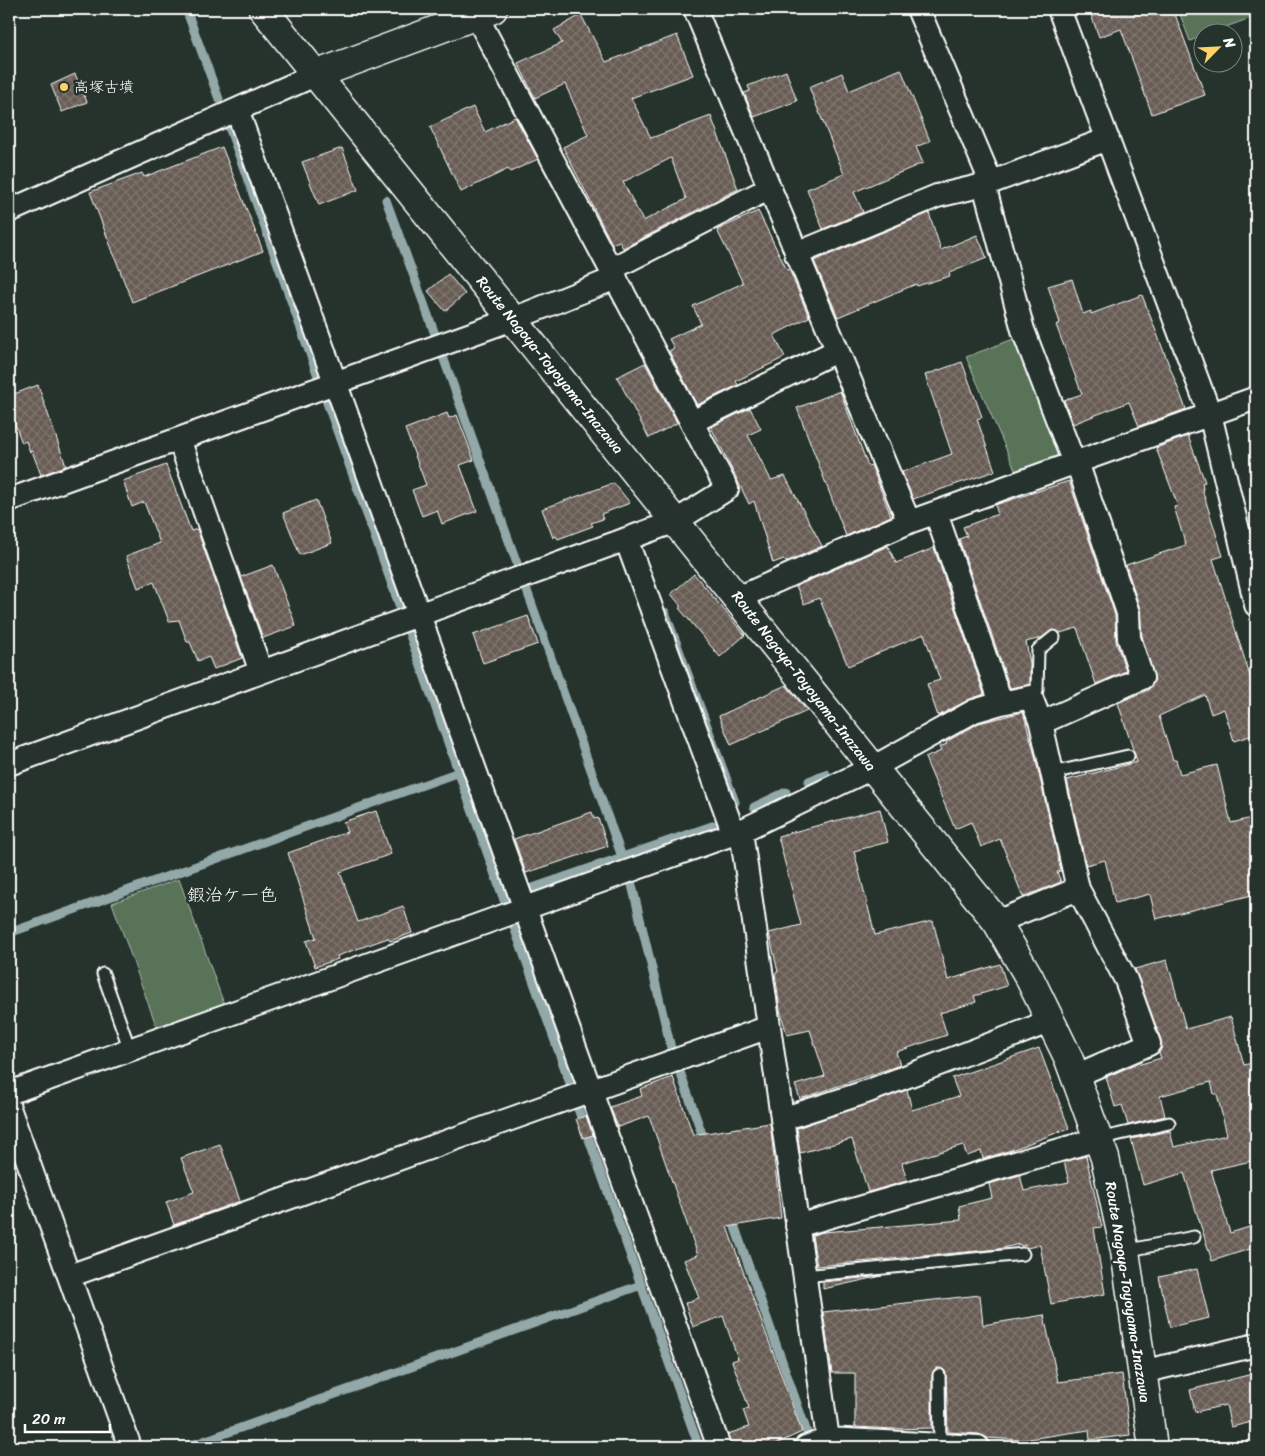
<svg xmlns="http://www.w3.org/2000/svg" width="1265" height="1456" viewBox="0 0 1265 1456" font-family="Sriracha,'Klee One',sans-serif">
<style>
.green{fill:#587359;stroke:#acb9ac}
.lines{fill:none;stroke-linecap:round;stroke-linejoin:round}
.stream{stroke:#92a8a9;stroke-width:9}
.building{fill:url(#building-cross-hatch);stroke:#fff;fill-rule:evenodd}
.lane-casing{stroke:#fff;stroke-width:15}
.street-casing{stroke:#fff;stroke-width:26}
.secondary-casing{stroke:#fff;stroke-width:31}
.lane{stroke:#26332d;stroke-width:11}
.street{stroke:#26332d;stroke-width:22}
.secondary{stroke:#26332d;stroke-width:28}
.poi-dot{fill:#ffd166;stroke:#26332d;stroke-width:2}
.labels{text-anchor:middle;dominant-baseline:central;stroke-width:5;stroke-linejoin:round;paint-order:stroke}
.poi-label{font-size:15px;fill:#fff;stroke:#26332d;text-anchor:start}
.street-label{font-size:15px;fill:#fff;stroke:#26332d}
.quarter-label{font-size:18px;fill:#fff;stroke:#26332d}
</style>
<defs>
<pattern id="building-cross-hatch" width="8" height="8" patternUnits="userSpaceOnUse" patternTransform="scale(1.25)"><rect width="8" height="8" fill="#685d54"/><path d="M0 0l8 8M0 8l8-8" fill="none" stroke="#7f756e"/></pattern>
</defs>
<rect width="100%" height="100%" fill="#26332d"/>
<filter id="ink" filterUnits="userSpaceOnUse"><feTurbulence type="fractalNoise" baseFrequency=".02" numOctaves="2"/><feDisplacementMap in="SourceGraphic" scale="10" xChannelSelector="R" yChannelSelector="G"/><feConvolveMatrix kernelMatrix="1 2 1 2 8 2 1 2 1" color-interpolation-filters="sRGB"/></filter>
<g filter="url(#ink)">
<!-- green -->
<path class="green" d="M 1178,9 L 1256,9 L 1256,16 L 1212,32 L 1202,32 L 1202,36 L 1190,41 Z
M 1016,338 L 1061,456 L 1016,472 L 966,357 Z
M 179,879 L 224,1004 L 157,1028 L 112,903 Z"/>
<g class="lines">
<!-- stream -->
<path class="stream" d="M 186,9 L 219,99
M 229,127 L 319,379
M 386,200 L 436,337
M 442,354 L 519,569
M 325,397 L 401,610
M 525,585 L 622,857
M 665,612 L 735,802
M 407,627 L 504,900
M 809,781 L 826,774
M 754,807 L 786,792
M 632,885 L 672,1052
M 527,890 L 715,825
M 514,927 L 571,1086
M 9,933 L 459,772
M 679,1069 L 706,1145
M 577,1106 L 699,1447
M 731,1216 L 808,1435
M 187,1447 L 641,1285"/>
</g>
<!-- building -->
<path class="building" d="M 1089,9 L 1173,9 L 1205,95 L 1152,114 L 1121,29 L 1099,37 Z
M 581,15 L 606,62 L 677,35 L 693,75 L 631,98 L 651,138 L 711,116 L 738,189 L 623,248 L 619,241 L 612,244 L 563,147 L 588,135 L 565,84 L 535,98 L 518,63 L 562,43 L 554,30 ZM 671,158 L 686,199 L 643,221 L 623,182 Z
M 901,69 L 930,141 L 916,147 L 923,163 L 854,192 L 863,212 L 823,229 L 807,189 L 844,174 L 809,87 L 842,73 L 849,91 Z
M 786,71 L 797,101 L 754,117 L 744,93 L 750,91 L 748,86 Z
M 75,74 L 87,102 L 62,112 L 51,85 Z
M 473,107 L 485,132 L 515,117 L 538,159 L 510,172 L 508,169 L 461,192 L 430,127 Z
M 222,147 L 263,251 L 132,302 L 90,192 L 142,173 L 144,177 Z
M 342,148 L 358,190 L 319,205 L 302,162 Z
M 758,211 L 787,270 L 789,269 L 809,317 L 774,335 L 785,357 L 736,381 L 738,385 L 697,405 L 669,351 L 674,348 L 669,339 L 701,324 L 693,306 L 743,283 L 717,230 Z
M 929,213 L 941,250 L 977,235 L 987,258 L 949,273 L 950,276 L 917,286 L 916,284 L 838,317 L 814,261 Z
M 448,274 L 465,294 L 445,311 L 428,291 Z
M 1072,279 L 1083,314 L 1091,311 L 1091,314 L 1142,295 L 1186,409 L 1139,426 L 1129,402 L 1073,424 L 1064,400 L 1082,394 L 1056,325 L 1060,323 L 1048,286 Z
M 962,362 L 982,417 L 977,419 L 995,471 L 913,499 L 902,472 L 952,454 L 925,375 Z
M 645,363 L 677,423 L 649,438 L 617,377 Z
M 38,385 L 66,466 L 41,475 L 32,451 L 30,452 L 26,441 L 22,443 L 9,408 L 9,396 Z
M 840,391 L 868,466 L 871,465 L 891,516 L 846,536 L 797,408 Z
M 750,408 L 761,429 L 748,435 L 771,480 L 785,476 L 822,546 L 786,562 L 784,559 L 773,563 L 754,501 L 749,504 L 711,427 Z
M 447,413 L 449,418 L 457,415 L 474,460 L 460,465 L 477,511 L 442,524 L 437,510 L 422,516 L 412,490 L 426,485 L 405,429 Z
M 1188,436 L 1205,482 L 1202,483 L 1203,489 L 1202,489 L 1223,556 L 1213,559 L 1256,695 L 1256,734 L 1234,741 L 1224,709 L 1211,714 L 1205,695 L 1159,716 L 1173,760 L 1176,760 L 1180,774 L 1217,765 L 1231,823 L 1256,817 L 1256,894 L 1156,919 L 1150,894 L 1115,903 L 1105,860 L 1086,865 L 1067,780 L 1137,762 L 1118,703 L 1148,690 L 1155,680 L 1142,636 L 1140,609 L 1126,565 L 1186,545 L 1174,507 L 1178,506 L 1156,448 Z
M 166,465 L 191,531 L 197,529 L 242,658 L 214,669 L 209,657 L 198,661 L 190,642 L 187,642 L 179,620 L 169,621 L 154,582 L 138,588 L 126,556 L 160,543 L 144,502 L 132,507 L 123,481 Z
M 1069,481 L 1115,615 L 1116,642 L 1126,671 L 1096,684 L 1077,628 L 1060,633 L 1053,630 L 1041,638 L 1026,642 L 1030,663 L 1030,684 L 1010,688 L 959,539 L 967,536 L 963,527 L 998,514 L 995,505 Z
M 614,483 L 630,503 L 601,514 L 603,519 L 591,523 L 593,526 L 558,539 L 556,536 L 553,538 L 542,509 Z
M 316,500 L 332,543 L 300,555 L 283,513 Z
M 888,546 L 896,563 L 934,548 L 984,694 L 968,700 L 938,716 L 927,684 L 940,680 L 924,634 L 848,666 L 819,598 L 804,604 L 796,586 Z
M 273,565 L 296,626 L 263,638 L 241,577 Z
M 694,574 L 745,635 L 720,657 L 679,608 L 681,606 L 671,594 Z
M 528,616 L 538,644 L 483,663 L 473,635 Z
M 786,685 L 807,711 L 731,745 L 719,716 Z
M 1023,712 L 1034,752 L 1061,871 L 1057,872 L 1061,882 L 1023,897 L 1000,839 L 981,847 L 971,822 L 955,829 L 925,758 L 941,751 L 939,747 L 947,744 L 946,742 L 979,723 Z
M 880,809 L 888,842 L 854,851 L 875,935 L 933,921 L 948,980 L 1000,964 L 1007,986 L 974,996 L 976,1002 L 940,1013 L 947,1035 L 896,1052 L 900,1065 L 800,1099 L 795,1085 L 825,1076 L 810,1030 L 787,1035 L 780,1010 L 775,973 L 778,972 L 769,933 L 801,925 L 778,836 Z
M 376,811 L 391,854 L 340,872 L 358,922 L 403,906 L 412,933 L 390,941 L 388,938 L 337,956 L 338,959 L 315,967 L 306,941 L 316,938 L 288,853 L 347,832 L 343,822 Z
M 592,812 L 594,819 L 598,818 L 608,846 L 526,873 L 514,839 Z
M 1167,960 L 1186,1029 L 1231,1017 L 1244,1065 L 1256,1062 L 1256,1160 L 1211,1170 L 1230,1233 L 1256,1225 L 1256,1247 L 1212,1261 L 1184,1173 L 1143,1185 L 1131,1139 L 1170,1131 L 1174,1147 L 1227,1135 L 1217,1094 L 1214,1094 L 1211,1082 L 1160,1096 L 1165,1116 L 1128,1125 L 1122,1105 L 1115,1107 L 1106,1077 L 1127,1068 L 1161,1058 L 1159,1053 L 1162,1047 L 1161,1040 L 1135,969 Z
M 1039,1048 L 1069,1128 L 1014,1149 L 983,1159 L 981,1151 L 967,1156 L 963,1145 L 902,1163 L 907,1181 L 868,1192 L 852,1139 L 800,1153 L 797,1128 L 907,1090 L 912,1110 L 959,1096 L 952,1078 Z
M 673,1077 L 693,1135 L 770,1123 L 781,1218 L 727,1227 L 802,1432 L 769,1447 L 732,1447 L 728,1434 L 749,1427 L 743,1410 L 749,1408 L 732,1361 L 738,1359 L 723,1316 L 693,1327 L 685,1303 L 699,1298 L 684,1260 L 698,1255 L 649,1116 L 618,1127 L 610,1107 L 642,1096 L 640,1089 Z
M 586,1116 L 593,1135 L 583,1138 L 576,1119 Z
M 220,1144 L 240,1201 L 174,1225 L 166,1202 L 194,1192 L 181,1158 Z
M 1086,1156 L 1102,1227 L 1094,1228 L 1105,1294 L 1051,1304 L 1040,1245 L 1027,1248 L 1025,1245 L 1021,1246 L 1020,1244 L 998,1249 L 817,1266 L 812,1235 L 824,1232 L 961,1220 L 959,1206 L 992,1198 L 989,1184 L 1020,1175 L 1024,1191 L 1069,1182 L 1064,1162 Z
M 1197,1269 L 1209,1318 L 1170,1327 L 1159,1277 Z
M 882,1276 L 823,1289 L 823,1282 Z
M 980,1295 L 983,1325 L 1044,1315 L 1058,1382 L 1122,1374 L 1130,1435 L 1090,1440 L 1089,1430 L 1022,1440 L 987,1438 L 979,1434 L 948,1432 L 946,1375 L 945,1371 L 939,1368 L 935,1369 L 932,1375 L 932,1428 L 894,1429 L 855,1427 L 855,1373 L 832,1373 L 823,1312 Z
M 1256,1373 L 1256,1421 L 1231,1427 L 1226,1405 L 1195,1412 L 1190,1390 Z"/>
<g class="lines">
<!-- lane casing -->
<g class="lane-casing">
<path id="lane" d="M 1031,697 L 1037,690 L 1038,650 L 1054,637
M 1052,773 L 1128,756
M 103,974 L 130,1050
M 1098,1139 L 1169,1123
M 1125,1251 L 1194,1237
M 804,1276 L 1023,1254
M 939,1375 L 940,1445"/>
</g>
<!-- street casing -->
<g class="street-casing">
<path id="street" d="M 695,9 L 909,522
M 918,9 L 991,182
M 1059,9 L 1210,414 L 1256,605
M 237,110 L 719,1447
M 984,185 L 1023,330 L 1074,463
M 9,211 L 315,75
M 796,254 L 937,196 L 984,185 L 1108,139
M 611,269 L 768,189
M 692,422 L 836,351
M 179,439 L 261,672
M 9,500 L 513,319 L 616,278
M 936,513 L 1001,703
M 626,539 L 734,834
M 738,598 L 909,522 L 1256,398
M 1041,723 L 1142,678 L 1129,638 L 1128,613 L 1077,462
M 9,764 L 676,521 L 727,489 L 476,15
M 741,831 L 828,1439
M 1075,1076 L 1149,1044 L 1126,980 L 1078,889
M 9,1093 L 741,831 L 872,768 L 974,711 L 1001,703 L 1031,697 L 1041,723 L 1078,889 L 997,922
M 9,1108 L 130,1447
M 782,1119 L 866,1092 L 1051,1021
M 797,1226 L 1098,1139
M 69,1276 L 769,1027
M 1142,1372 L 1256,1345
M 806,1447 L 828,1439 L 978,1447"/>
</g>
<!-- secondary casing -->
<g class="secondary-casing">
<path id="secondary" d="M 263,9 L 997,922 L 1029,977 L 1068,1057 L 1105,1158 L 1125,1251 L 1153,1447
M 315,75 L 493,9"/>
</g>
<!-- lane -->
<use href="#lane" class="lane"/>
<!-- street -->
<use href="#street" class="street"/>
<!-- secondary -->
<use href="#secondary" class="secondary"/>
</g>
</g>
<!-- markers -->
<circle class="poi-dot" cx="64" cy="87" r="5"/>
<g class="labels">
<!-- poi labels -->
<g class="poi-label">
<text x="74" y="87">高塚古墳</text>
</g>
<!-- street labels -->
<g class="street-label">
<text transform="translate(550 365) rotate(51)">Route Nagoya-Toyoyama-Inazawa</text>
<text transform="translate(804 681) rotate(52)">Route Nagoya-Toyoyama-Inazawa</text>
<text transform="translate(1128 1292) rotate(81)">Route Nagoya-Toyoyama-Inazawa</text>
</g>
<!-- quarter labels -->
<g class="quarter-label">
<text x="232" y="895">鍜治ケ一色</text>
</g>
</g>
<!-- margin -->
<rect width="1265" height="1456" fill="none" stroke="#26332d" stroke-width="30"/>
<rect x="15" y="15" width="1235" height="1426" fill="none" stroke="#fff" stroke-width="2" filter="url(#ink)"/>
<!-- north arrow -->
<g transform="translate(1218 48) rotate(66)"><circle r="24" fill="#26332d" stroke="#7d8581"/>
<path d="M0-4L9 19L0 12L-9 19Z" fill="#ffd166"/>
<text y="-8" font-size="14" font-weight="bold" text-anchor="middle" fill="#ffffff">N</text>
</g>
<!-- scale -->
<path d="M25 1424v8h85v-8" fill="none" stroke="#ffffff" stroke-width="2.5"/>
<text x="32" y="1424" font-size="15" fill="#ffffff" stroke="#26332d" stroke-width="4" paint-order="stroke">20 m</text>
</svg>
